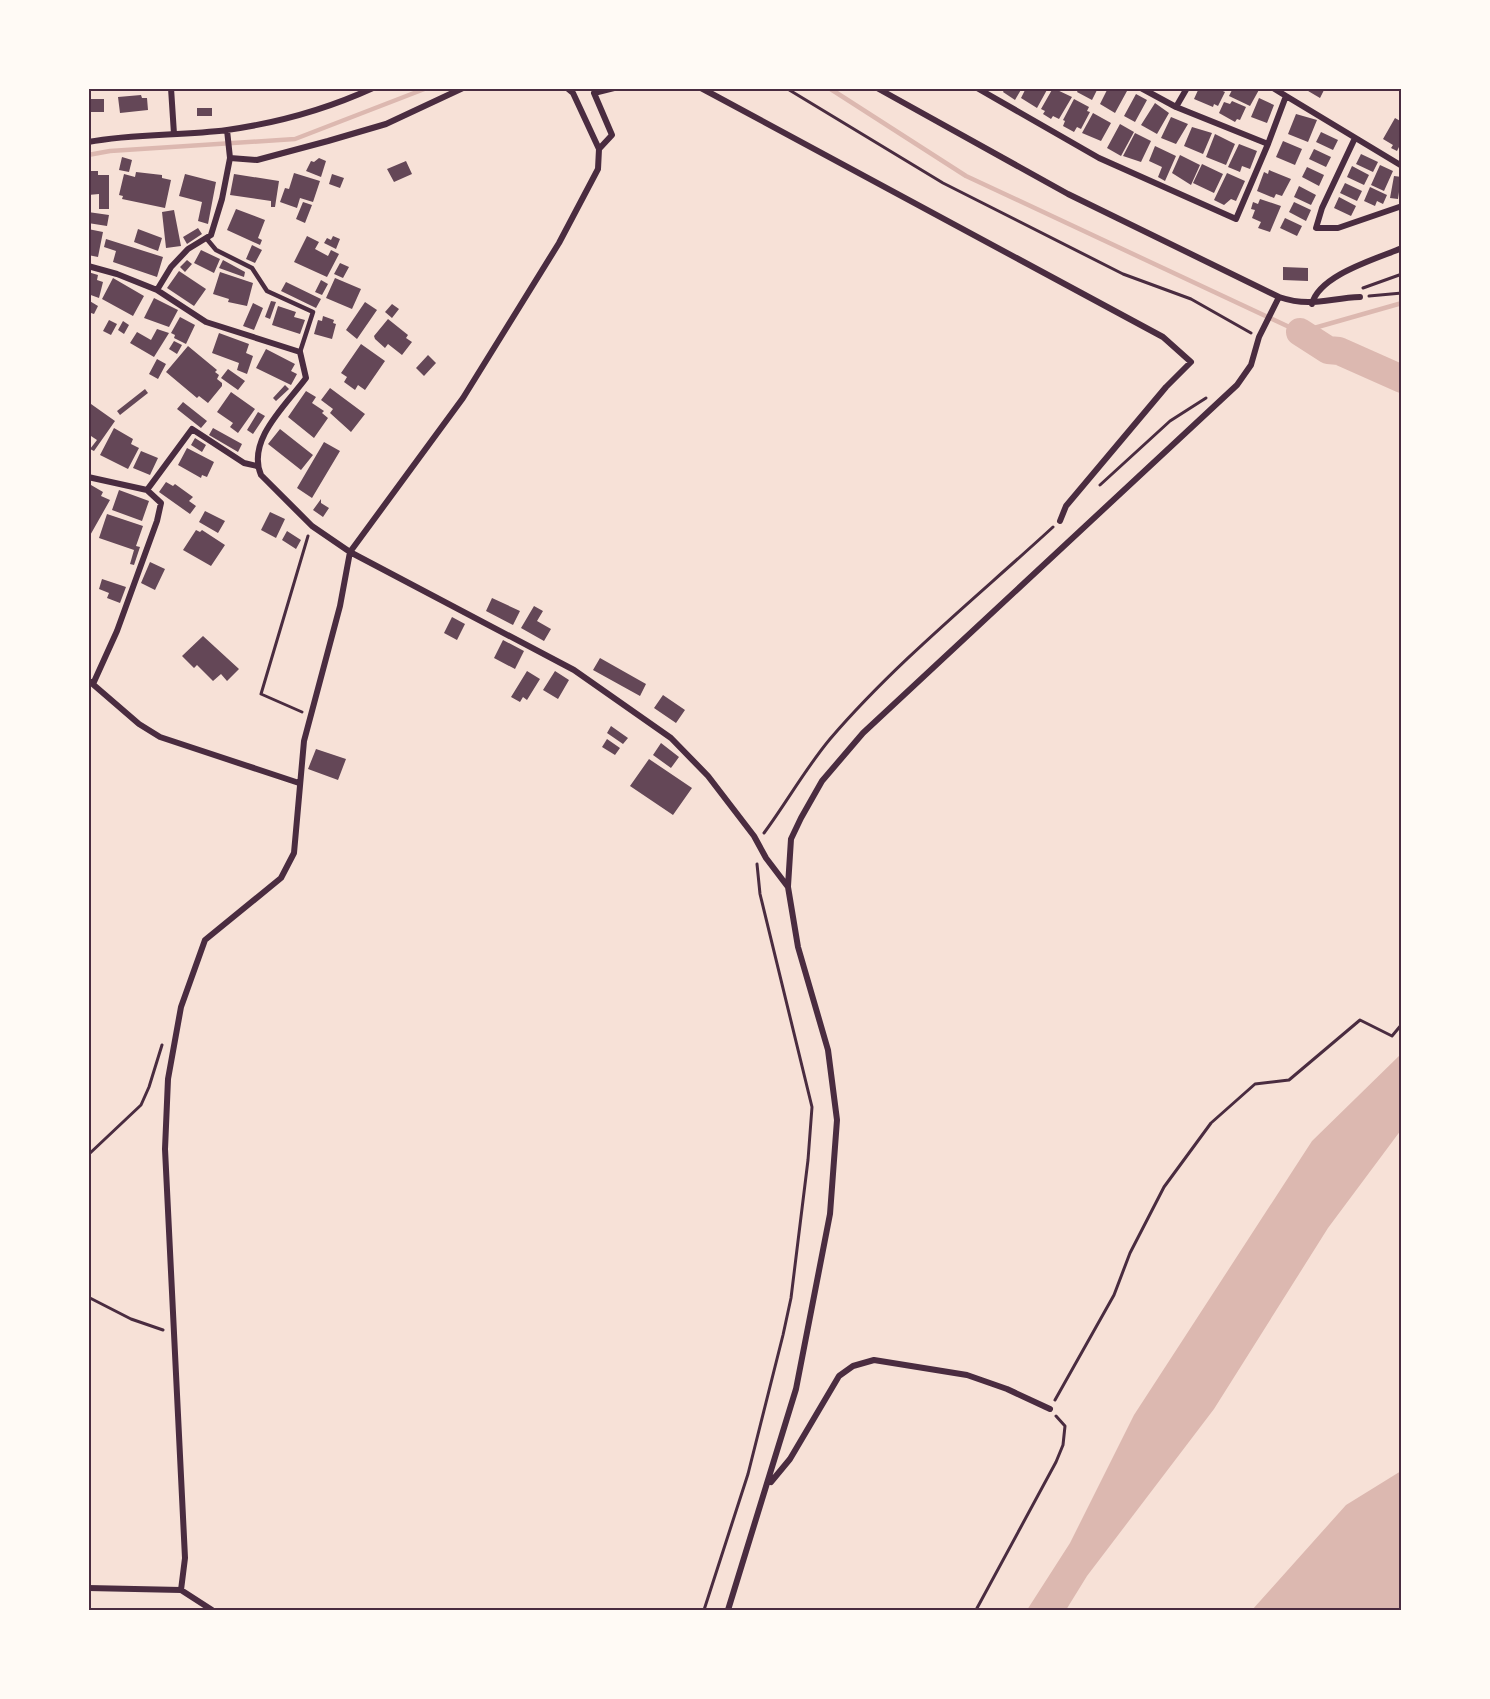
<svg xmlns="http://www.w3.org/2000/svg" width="1490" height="1699" viewBox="0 0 1490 1699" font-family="Inter,sans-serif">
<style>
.water{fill:#dcb8b0}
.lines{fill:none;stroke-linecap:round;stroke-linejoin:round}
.stream{stroke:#dcb8b0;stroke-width:4.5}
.river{stroke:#dcb8b0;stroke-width:28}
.building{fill:#644757}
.path{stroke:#4a2c40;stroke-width:3}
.service{stroke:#4a2c40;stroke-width:4.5}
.minor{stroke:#4a2c40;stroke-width:6}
.neatline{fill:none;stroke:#4a2c40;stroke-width:2}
</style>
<rect width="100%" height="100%" fill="#f7e1d7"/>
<!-- water -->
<path class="water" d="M 1401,1054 L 1401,1130 L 1328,1228 L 1214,1409 L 1087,1576 L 1066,1610 L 1027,1610 L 1070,1543 L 1134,1415 L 1312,1141 Z
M 1401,1471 L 1401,1610 L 1252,1610 L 1346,1505 Z"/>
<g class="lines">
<!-- stream -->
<path class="stream" d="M 829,88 L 966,176 L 1300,332 L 1402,303
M 88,155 L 110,151 L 295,139 L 427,88"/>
<!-- river -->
<path class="river" d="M 1300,332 L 1328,350 L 1339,351 L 1402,379"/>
</g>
<!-- building -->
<path class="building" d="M 1005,88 L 1022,88 L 1015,100 L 1003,92 Z
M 1026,88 L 1048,88 L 1037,108 L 1021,98 Z
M 1053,88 L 1072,97 L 1059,119 L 1053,116 L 1051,119 L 1043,114 L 1045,111 L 1041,109 Z
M 1079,88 L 1098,88 L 1092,100 L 1077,92 Z
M 1108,88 L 1127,91 L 1115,113 L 1100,104 Z
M 1199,88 L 1216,88 L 1225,92 L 1218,106 L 1214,104 L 1213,107 L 1194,99 Z
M 1233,88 L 1260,88 L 1250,106 L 1229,96 Z
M 1303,88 L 1325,88 L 1320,98 Z
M 1136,94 L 1147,100 L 1135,122 L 1124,116 Z
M 141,95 L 142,98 L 147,98 L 148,110 L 120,113 L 118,97 Z
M 1259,98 L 1274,105 L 1267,123 L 1251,117 Z
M 88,99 L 104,99 L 104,112 L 88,112 Z
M 1074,99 L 1089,107 L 1087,111 L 1090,112 L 1081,129 L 1077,127 L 1074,132 L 1063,126 L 1065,121 L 1063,120 Z
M 1232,101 L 1246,107 L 1240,120 L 1237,119 L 1235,122 L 1219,113 L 1224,102 L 1230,104 Z
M 1155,103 L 1169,113 L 1157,134 L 1141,125 Z
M 197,108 L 212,108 L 212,116 L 197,116 Z
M 1093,113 L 1111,123 L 1101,141 L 1082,133 Z
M 1296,114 L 1317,120 L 1308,142 L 1288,134 Z
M 1171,117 L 1188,124 L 1176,144 L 1161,138 Z
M 1395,118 L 1402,122 L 1402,149 L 1399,147 L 1397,151 L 1391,148 L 1393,145 L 1383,139 Z
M 1120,124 L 1134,132 L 1121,156 L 1107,148 Z
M 1192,127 L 1212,133 L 1203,154 L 1184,146 Z
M 1321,132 L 1338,140 L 1333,150 L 1316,142 Z
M 1135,133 L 1151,141 L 1141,162 L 1123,156 Z
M 1215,134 L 1235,144 L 1226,165 L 1206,157 Z
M 1283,141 L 1302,149 L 1295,165 L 1276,157 Z
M 1239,144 L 1257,151 L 1250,169 L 1242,166 L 1240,172 L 1228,167 Z
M 1155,146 L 1176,156 L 1165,181 L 1158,177 L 1162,167 L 1149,161 Z
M 1314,149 L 1331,157 L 1326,167 L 1309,159 Z
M 1361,154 L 1378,162 L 1373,172 L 1356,164 Z
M 1180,155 L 1200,165 L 1191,185 L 1172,173 Z
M 122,157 L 132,160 L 129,172 L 119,170 Z
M 319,158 L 326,161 L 321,177 L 306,171 L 311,161 L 314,162 Z
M 406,161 L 412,174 L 394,182 L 387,169 Z
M 1202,164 L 1223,174 L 1214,193 L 1193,183 Z
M 1380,165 L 1393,171 L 1384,191 L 1371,185 Z
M 1352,166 L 1369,175 L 1364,185 L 1347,177 Z
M 1307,167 L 1324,175 L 1319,186 L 1302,177 Z
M 1269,170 L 1291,179 L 1282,196 L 1276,194 L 1274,198 L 1257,191 L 1264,172 L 1268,174 Z
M 88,171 L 98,171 L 98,175 L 109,175 L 109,209 L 99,209 L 99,194 L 88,195 Z
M 136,172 L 162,175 L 162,178 L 171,180 L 165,208 L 122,199 L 123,196 L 119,195 L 124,174 L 135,177 Z
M 294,173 L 320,181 L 313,202 L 300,198 L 297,208 L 280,202 L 285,188 L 289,189 Z
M 1227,173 L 1245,181 L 1236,201 L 1231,199 L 1224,205 L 1214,200 Z
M 185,174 L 216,182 L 208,224 L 198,221 L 202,202 L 179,196 Z
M 234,174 L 279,181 L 275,207 L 271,207 L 271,201 L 230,195 Z
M 332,174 L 344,178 L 340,188 L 329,184 Z
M 1394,176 L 1402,177 L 1402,192 L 1399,192 L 1398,199 L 1390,198 Z
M 1345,183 L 1362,191 L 1357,201 L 1340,193 Z
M 1299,186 L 1316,195 L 1311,205 L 1294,197 Z
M 1370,187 L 1387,195 L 1383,204 L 1377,201 L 1375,206 L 1364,201 Z
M 1339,197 L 1356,206 L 1351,216 L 1334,208 Z
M 1260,199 L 1281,206 L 1270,232 L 1258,228 L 1261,222 L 1252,218 L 1255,210 L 1251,209 L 1253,202 L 1258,204 Z
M 303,202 L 312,205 L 305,223 L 296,219 Z
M 1294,202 L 1311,210 L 1306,221 L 1289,212 Z
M 236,209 L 265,220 L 258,238 L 262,240 L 260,245 L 227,230 Z
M 174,210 L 181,246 L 166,248 L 162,212 Z
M 88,212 L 109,215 L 107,226 L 88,223 Z
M 1285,218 L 1302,226 L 1297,236 L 1280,228 Z
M 198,228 L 202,234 L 187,244 L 183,237 Z
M 88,229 L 103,232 L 98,257 L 88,255 Z
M 138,229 L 162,238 L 158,251 L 134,242 Z
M 307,236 L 319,242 L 315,249 L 328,256 L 331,250 L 339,254 L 327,277 L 294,262 Z
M 333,236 L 340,239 L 336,249 L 324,243 L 327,238 L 331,240 Z
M 106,239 L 163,257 L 157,277 L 113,262 L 116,251 L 104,247 Z
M 252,245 L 262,250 L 255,263 L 246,259 Z
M 201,250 L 220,259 L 214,273 L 194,263 Z
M 187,260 L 192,264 L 185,272 L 180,267 Z
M 223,260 L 245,272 L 244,277 L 219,268 Z
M 340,263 L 349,267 L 343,278 L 334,274 Z
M 1283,267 L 1308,268 L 1308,281 L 1283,280 Z
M 179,271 L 206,289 L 194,306 L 167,288 Z
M 88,272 L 98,275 L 97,280 L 103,282 L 99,298 L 88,294 Z
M 220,272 L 253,283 L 247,306 L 228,302 L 229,299 L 213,294 Z
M 113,278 L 144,296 L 133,316 L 102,299 Z
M 335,278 L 361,289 L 352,309 L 326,298 Z
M 321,280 L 328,284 L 322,295 L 315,292 Z
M 286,282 L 321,299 L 316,308 L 281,291 Z
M 154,298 L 178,310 L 169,327 L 144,318 Z
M 88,300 L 98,306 L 94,314 L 88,312 Z
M 271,301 L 276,302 L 270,319 L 265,317 Z
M 365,302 L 377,310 L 357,339 L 346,330 Z
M 253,303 L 263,308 L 254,330 L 243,326 Z
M 392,304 L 399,309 L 392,318 L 385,312 Z
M 278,306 L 296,312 L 294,317 L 305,320 L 300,334 L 272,325 Z
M 323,316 L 334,320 L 333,323 L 336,324 L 332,339 L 314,334 L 318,320 L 322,321 Z
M 180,317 L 195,325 L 186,344 L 174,338 L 175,335 L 171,333 Z
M 388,319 L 408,335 L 406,338 L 412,342 L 402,355 L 388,344 L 385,348 L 375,339 L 374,336 Z
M 109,320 L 117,324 L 111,335 L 103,331 Z
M 123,321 L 129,325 L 124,334 L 118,330 Z
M 157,329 L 169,333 L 154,357 L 130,343 L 137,332 L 151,340 Z
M 219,333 L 249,344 L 246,353 L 253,356 L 247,374 L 237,370 L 239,363 L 212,353 Z
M 174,341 L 182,345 L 177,354 L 169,349 Z
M 361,344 L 385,361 L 365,390 L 358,385 L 355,390 L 344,382 L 347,377 L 341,373 Z
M 188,346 L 217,370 L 215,372 L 219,375 L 217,379 L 222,383 L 222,386 L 208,403 L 199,396 L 197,398 L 166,372 Z
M 266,349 L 295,364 L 291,371 L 297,374 L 291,385 L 256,368 Z
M 428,355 L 436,363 L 424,376 L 416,368 Z
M 157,359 L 166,364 L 158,379 L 149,374 Z
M 228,369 L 245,381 L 238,390 L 221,378 Z
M 285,385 L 289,389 L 276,401 L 273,398 Z
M 330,388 L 365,414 L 351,432 L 330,413 L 333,409 L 321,400 Z
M 145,389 L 148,393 L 120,415 L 117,411 Z
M 306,391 L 316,397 L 312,403 L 324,411 L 322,413 L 328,418 L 314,438 L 288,417 Z
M 231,392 L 255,409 L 238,433 L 230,427 L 233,423 L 217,412 Z
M 183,402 L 207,421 L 201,428 L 177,409 Z
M 91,404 L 115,421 L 94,451 L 90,449 L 97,440 L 88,434 L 88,408 Z
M 258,412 L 265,416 L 253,434 L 247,430 Z
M 114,428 L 133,439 L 131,444 L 139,448 L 128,469 L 100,455 Z
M 213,428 L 242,444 L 238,452 L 209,435 Z
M 280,429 L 313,455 L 301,470 L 268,444 Z
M 195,438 L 206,445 L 202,452 L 191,445 Z
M 324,442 L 340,451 L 312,498 L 297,488 Z
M 187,448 L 214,462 L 207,477 L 202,475 L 201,478 L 178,465 Z
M 141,451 L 158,458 L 150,475 L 133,468 Z
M 166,482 L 173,486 L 175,484 L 193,497 L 189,501 L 196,506 L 190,514 L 159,492 Z
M 91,485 L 103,492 L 101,496 L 110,500 L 88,539 L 88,490 Z
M 119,490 L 149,501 L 142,521 L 112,510 Z
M 321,499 L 321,503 L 329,508 L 323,517 L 313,510 Z
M 205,511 L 225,521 L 218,533 L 199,522 Z
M 270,512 L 285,519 L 276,538 L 261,530 Z
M 107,514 L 143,526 L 136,546 L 140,547 L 134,565 L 130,564 L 134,550 L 99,538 Z
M 196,530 L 200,532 L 202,530 L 225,545 L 211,566 L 183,550 Z
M 287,531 L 301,540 L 296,549 L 282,540 Z
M 150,562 L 165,569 L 155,590 L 141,583 Z
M 102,579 L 126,587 L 120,603 L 107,598 L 109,593 L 99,589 Z
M 492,598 L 520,611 L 513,625 L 486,611 Z
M 534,606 L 543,611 L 537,621 L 551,629 L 544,641 L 521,628 Z
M 452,617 L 465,624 L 457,640 L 444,633 Z
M 203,636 L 239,669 L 227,681 L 221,674 L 213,681 L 197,665 L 194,668 L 182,656 Z
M 503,640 L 524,651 L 515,669 L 494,658 Z
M 600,658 L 646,684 L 640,696 L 593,670 Z
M 527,671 L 540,679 L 527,700 L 523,697 L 520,702 L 511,697 Z
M 555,671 L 569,680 L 558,699 L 543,690 Z
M 663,695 L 685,710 L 676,723 L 654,708 Z
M 611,726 L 628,738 L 623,744 L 607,733 Z
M 607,739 L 620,748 L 615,755 L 602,747 Z
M 661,743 L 679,757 L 671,768 L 653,755 Z
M 316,749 L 346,759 L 338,780 L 308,769 Z
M 649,759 L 692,788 L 673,815 L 630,786 Z"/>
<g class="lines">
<!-- path -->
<path class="path" d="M 786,88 L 943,183 L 1123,274 L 1191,299 L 1251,333
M 1363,288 L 1402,274
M 1369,296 L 1402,293
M 1100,485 L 1170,421 L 1206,398
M 302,712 L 261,694 L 308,536
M 764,833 C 787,802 805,769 830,739 C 896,662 978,596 1053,527
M 88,1155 L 141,1105 L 149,1087 L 162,1045
M 88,1297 L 131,1319 L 163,1330
M 1055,1400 L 1114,1295 L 1130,1253 L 1164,1187 L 1211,1123 L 1255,1084 L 1289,1080 L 1360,1020 L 1392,1036 L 1402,1024
M 704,1610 L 748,1474 L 783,1335 L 791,1298 L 808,1160 L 812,1107 L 760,894 L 757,864
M 976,1610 L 1056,1462 L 1063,1445 L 1065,1426 L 1056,1416"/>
<!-- service -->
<path class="service" d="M 206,238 L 216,250 L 252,268 L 267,291 L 313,312 L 300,352"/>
<!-- minor -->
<path class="minor" d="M 171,88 L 174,134
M 701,88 L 1163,337 L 1191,362 L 1166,387 L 1066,506 L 1060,521
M 877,88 L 1068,194 L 1279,297 C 1312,308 1329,298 1360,297
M 977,88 L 1099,158 L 1236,219 L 1268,144 L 1176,107
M 1141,88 L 1176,107 L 1187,88
M 1273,88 L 1286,96
M 1355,138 L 1322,208 L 1316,228 L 1338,228 L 1402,206
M 88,142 C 134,133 181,136 227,130 C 277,123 327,109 373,88
M 1268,144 L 1286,96 L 1402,166
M 599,149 L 612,135 L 594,93 L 614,88
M 230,158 L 257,160 L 328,141 L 386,124 L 463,88
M 88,266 L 117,274 L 157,290 L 206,322 L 300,352 L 306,378 C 287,404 246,440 261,475 L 312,526 L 350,552 L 574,670 L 671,738 L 708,776 L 754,836 L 766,858 L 788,887 L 798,947 L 828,1050 L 837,1120 L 830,1214 L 796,1389 L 728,1610
M 157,290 L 171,267 L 188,249 L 211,235 L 222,199 L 230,158 L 227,130
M 1312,304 C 1319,275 1376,259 1402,248
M 88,477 L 147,490 L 192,429 L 244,463 L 257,466
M 88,680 L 139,724 L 160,737 L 299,783
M 93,684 L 117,631 L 157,521 L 161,503 L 147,490
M 788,886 L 791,839 L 801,818 L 822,781 L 863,733 L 1237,385 L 1251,365 L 1259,337 L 1279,297
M 771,1482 L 790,1459 L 839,1376 L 853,1366 L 874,1360 L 967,1375 L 1007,1389 L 1050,1409
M 88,1588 L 181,1590 L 212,1610
M 181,1590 L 185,1558 L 165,1149 L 168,1079 L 181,1007 L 205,940 L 281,878 L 294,853 L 304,741 L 340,606 L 350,552 L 463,398 L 559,243 L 598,169 L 599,149 L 573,93 L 567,88"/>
</g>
<!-- border -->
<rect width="1490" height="1699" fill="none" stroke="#fffaf5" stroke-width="180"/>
<rect x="90" y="90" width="1310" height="1519" class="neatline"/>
</svg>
